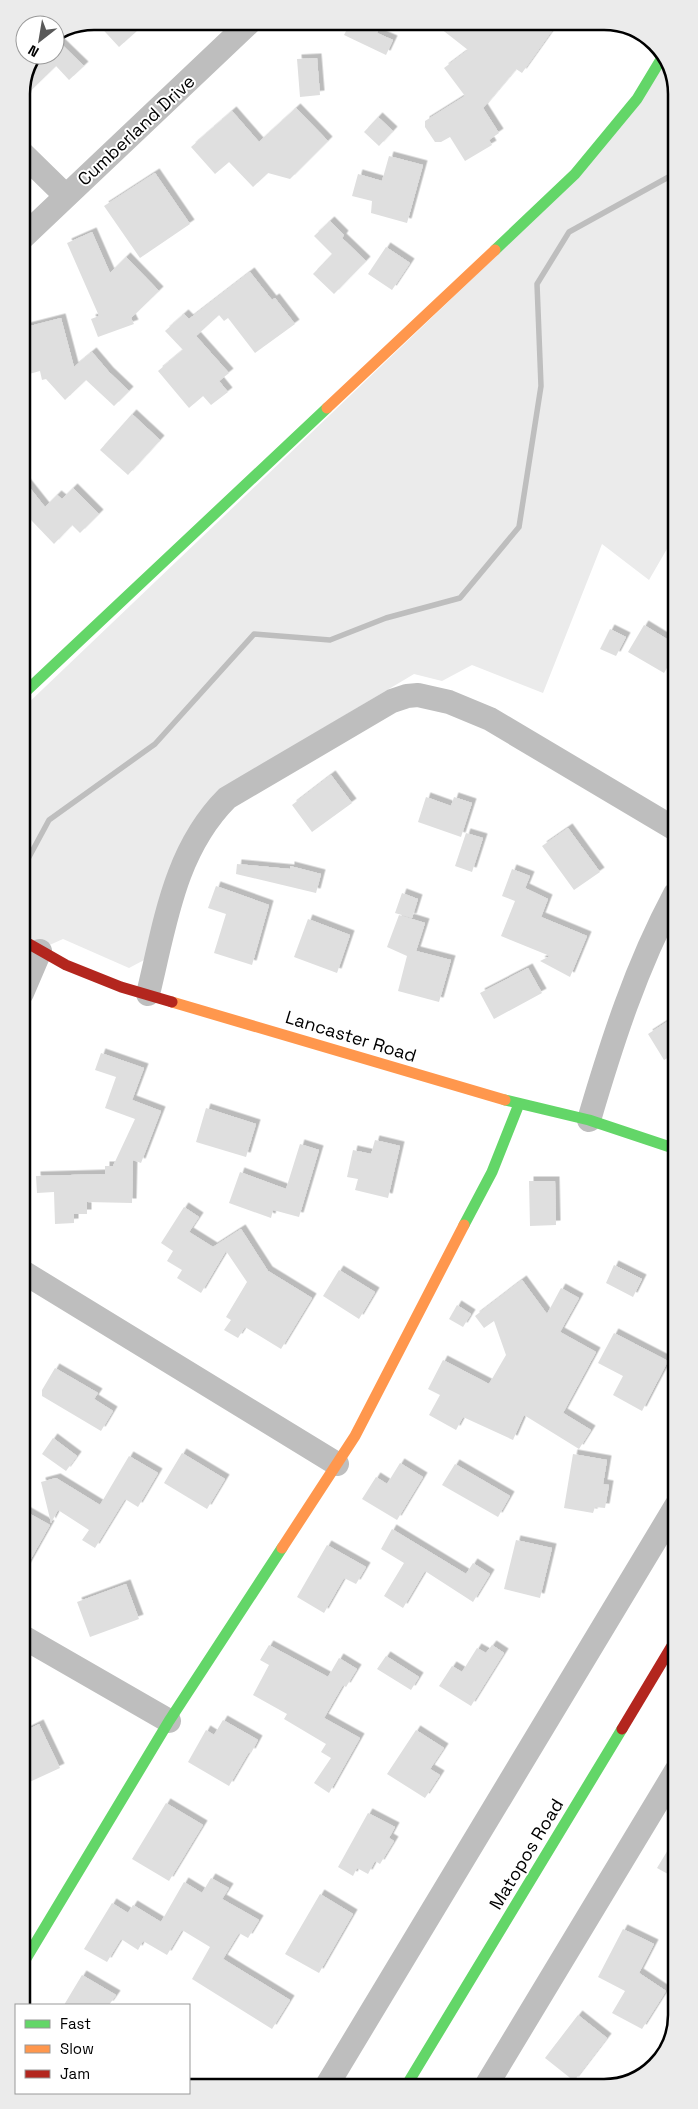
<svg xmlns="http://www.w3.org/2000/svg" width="698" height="2109" viewBox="0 0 698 2109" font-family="'Space Grotesk',sans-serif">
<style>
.green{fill:#ebebeb}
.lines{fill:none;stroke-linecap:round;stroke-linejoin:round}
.stream{stroke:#bebebe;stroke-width:5.5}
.building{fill:#dfdfdf;filter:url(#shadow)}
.street{stroke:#bebebe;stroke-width:24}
.fast{stroke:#63d668;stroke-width:11}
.slow{stroke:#ff974d;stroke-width:11}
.jam{stroke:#b3261e;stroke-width:11}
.labels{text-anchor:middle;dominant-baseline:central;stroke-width:4;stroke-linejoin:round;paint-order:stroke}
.street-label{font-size:18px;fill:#000;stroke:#fff}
.rim{fill:none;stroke:#000;stroke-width:2.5}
</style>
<defs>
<filter id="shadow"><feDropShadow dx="4.5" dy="-4.5" stdDeviation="0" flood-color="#0004"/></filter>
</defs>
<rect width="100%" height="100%" fill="#fff"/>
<!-- green -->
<path class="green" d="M 665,60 L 674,75 L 675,535 L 649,580 L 602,544 L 543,693 L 472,665 L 442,681 L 414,674 L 218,791 C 172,839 162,897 146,959 L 129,968 L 63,939 L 25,956 L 22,962 L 22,709 L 580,176 Z"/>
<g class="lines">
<!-- stream -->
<path class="stream" d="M 22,870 L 49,820 L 155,744 L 254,634 L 330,640 L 386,618 L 460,598 L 519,527 L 541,386 L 537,284 L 569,232 L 674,174"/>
</g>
<!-- building -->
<path class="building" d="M 95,21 L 148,21 L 119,47 Z
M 351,21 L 382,21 L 377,33 L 393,40 L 386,55 L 344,35 Z
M 431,21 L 559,21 L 522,73 L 516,69 L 483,108 L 499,133 L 489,140 L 492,145 L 465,161 L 450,137 L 441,142 L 435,142 L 425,127 L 425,121 L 465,96 L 444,68 L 468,50 Z
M 55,38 L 84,66 L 69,80 L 56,66 L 21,100 L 21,89 L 37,55 L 55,55 Z
M 317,58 L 320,95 L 300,97 L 297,59 Z
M 296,108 L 328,141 L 290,179 L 268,173 L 253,187 L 229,162 L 215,174 L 191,147 L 232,111 L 259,142 Z
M 378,117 L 393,131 L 379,146 L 364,132 Z
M 389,156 L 423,165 L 407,223 L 371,213 L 372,201 L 352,196 L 358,174 L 382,181 Z
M 155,173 L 190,224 L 140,258 L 104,206 Z
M 330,221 L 344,235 L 342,238 L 366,261 L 334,294 L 313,274 L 332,254 L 314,236 Z
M 92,232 L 110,273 L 126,257 L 159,291 L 131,318 L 134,324 L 98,337 L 91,319 L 99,316 L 67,243 Z
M 386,247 L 410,263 L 392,290 L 368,274 Z
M 250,272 L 272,300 L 275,298 L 295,324 L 255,353 L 228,318 L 224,321 L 219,315 L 196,336 L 229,373 L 219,381 L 228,392 L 211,405 L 203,396 L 189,408 L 158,371 L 183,350 L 165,331 L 184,314 L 189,319 Z
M 61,318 L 74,367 L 92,352 L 109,372 L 129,391 L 114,406 L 86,380 L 65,400 L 46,379 L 42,380 L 40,371 L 22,376 L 22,352 L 28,350 L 22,328 Z
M 132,414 L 160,440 L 128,475 L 100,450 Z
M 22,478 L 45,507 L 57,495 L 62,499 L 73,488 L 99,514 L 80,533 L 72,525 L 54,544 L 32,521 L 22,507 Z
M 644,625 L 675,644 L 675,654 L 664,673 L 628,652 Z
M 610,629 L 626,637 L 616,656 L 600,649 Z
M 331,775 L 352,803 L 312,832 L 292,805 Z
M 426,797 L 451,806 L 454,797 L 472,803 L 461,837 L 418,822 Z
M 568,828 L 600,872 L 574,890 L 542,846 Z
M 466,833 L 483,838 L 472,872 L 455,866 Z
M 237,864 L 290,869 L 290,866 L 321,874 L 316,893 L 236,874 Z
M 512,869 L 530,876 L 525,888 L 548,899 L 541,917 L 587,936 L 570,977 L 540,961 L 550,956 L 501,936 L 515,901 L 502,896 Z
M 216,886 L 269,905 L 252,965 L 214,953 L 226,914 L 208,908 Z
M 402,893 L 418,899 L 412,918 L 395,913 Z
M 399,915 L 425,923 L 416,951 L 451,960 L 439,1002 L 398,991 L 407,956 L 387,947 Z
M 308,919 L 350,935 L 337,973 L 294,957 Z
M 528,968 L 542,993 L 494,1019 L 480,993 Z
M 676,1016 L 676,1053 L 664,1060 L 648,1034 Z
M 101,1053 L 144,1068 L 132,1100 L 161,1111 L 141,1163 L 133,1160 L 132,1203 L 87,1202 L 87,1214 L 74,1214 L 74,1223 L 55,1224 L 54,1192 L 37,1193 L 36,1176 L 105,1174 L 105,1166 L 113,1166 L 135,1119 L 105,1108 L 116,1077 L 95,1070 Z
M 206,1108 L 256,1124 L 246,1157 L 196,1142 Z
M 375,1140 L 400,1146 L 388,1198 L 355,1190 L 358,1179 L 347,1177 L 353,1150 L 371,1154 Z
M 300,1144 L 319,1150 L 299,1217 L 273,1210 L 271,1218 L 229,1203 L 240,1172 L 286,1189 Z
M 529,1181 L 555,1181 L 556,1225 L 530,1226 Z
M 184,1207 L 199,1217 L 189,1232 L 213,1247 L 241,1229 L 268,1271 L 312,1298 L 281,1349 L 245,1327 L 238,1338 L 224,1330 L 231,1320 L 226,1317 L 247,1282 L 226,1251 L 201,1293 L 177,1278 L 182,1270 L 167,1261 L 173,1251 L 161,1243 Z
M 614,1265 L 642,1279 L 633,1297 L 606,1283 Z
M 339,1270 L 375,1292 L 359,1319 L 323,1296 Z
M 522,1280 L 547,1314 L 561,1288 L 579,1298 L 560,1332 L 596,1352 L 563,1413 L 591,1430 L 579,1449 L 524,1415 L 513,1440 L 463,1417 L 456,1430 L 429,1415 L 440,1395 L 428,1389 L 443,1360 L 489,1384 L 506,1355 L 494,1321 L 484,1328 L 475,1316 Z
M 457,1305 L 471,1314 L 463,1327 L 449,1319 Z
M 614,1333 L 668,1361 L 642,1411 L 613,1395 L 623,1376 L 598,1363 Z
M 55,1368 L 98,1393 L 94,1399 L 113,1411 L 101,1431 L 42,1396 L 42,1390 Z
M 53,1438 L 77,1456 L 66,1471 L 42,1454 Z
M 182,1453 L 225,1479 L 207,1509 L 164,1483 Z
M 573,1454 L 607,1460 L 603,1484 L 609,1485 L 605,1508 L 595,1507 L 593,1513 L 564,1508 Z
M 129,1456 L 158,1473 L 138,1507 L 125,1499 L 95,1548 L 82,1540 L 89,1530 L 58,1510 L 51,1523 L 41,1482 L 56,1478 L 100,1505 Z
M 400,1463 L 423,1477 L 397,1520 L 362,1499 L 376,1477 L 387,1484 Z
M 455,1464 L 510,1496 L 498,1517 L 442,1485 Z
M 23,1510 L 50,1525 L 23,1573 Z
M 392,1529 L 466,1574 L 473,1563 L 490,1574 L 473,1602 L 425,1571 L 403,1608 L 384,1596 L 404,1563 L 381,1549 Z
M 516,1540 L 552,1548 L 540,1598 L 504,1589 Z
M 327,1545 L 366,1567 L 356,1584 L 344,1578 L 324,1613 L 297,1597 Z
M 126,1584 L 139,1619 L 90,1637 L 77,1602 Z
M 269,1645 L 328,1677 L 339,1658 L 357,1669 L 346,1687 L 343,1685 L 324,1718 L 360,1738 L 329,1793 L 314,1783 L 331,1758 L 321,1752 L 326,1744 L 284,1719 L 287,1714 L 253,1695 L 269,1665 L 260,1660 Z
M 492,1645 L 504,1653 L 471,1706 L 439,1686 L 452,1666 L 462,1672 L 477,1648 L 486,1653 Z
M 386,1656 L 419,1677 L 411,1690 L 377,1669 Z
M 223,1720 L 258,1740 L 251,1753 L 249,1752 L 229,1786 L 188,1762 L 206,1730 L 214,1735 Z
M 39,1724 L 60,1768 L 23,1785 L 23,1732 Z
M 416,1730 L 444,1748 L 430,1769 L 440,1775 L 425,1798 L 387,1774 Z
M 166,1803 L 203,1825 L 169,1881 L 132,1859 Z
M 368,1813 L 395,1827 L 389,1838 L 394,1841 L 380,1864 L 375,1861 L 368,1874 L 357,1868 L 353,1876 L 338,1867 Z
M 677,1835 L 677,1879 L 657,1868 Z
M 211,1878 L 229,1888 L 222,1899 L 259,1920 L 248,1938 L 239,1933 L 223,1959 L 290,2000 L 272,2029 L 192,1979 L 210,1947 L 182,1930 L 167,1955 L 143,1941 L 138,1950 L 121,1939 L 107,1962 L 84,1949 L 112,1903 L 128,1913 L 133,1905 L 161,1922 L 184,1882 L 202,1893 Z
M 320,1894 L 353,1914 L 319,1973 L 285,1954 Z
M 623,1929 L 654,1944 L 639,1973 L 666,1991 L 642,2029 L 612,2013 L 625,1991 L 598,1977 Z
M 82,1975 L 116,1995 L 109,2005 L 64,2005 Z
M 578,2015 L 607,2038 L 574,2081 L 545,2058 Z"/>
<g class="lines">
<!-- street -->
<path class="street" d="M 21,152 L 66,196
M 22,238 L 251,21
M 22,993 L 40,951
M 148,994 C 165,925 174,851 227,798 L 392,701 L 407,696 L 418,695 L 449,702 L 490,719 L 675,829
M 589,1120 C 612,1042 636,967 675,894
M 23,1272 L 337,1464
M 23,1637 L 169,1721
M 486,2086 L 676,1771
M 326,2087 L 676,1506"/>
<!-- fast -->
<path class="fast" d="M 495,250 L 575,174 L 637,99 L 663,56
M 22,695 L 327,408
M 505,1100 L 589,1120 L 676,1149
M 464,1225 L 492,1172 L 519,1104
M 24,1962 L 169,1721 L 282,1548
M 406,2086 L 622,1729"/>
<!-- slow -->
<path class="slow" d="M 327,408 L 495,250
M 172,1002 L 505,1100
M 282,1548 L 355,1436 L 464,1225"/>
<!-- jam -->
<path class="jam" d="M 22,940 L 66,965 L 121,987 L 172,1002
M 622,1729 L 676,1639"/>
</g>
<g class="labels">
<!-- street labels -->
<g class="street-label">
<text transform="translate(136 130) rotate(-43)">Cumberland Drive</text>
<text transform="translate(351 1036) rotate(17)">Lancaster Road</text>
<text transform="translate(526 1854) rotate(-59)">Matopos Road</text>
</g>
</g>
<!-- crop -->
<path d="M0 0H698V2109H0ZM94 30H604A64 64 0 0 1 668 94V2015A64 64 0 0 1 604 2079H94A64 64 0 0 1 30 2015V94A64 64 0 0 1 94 30Z" fill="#ebebeb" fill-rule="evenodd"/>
<path class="rim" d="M94 30H604A64 64 0 0 1 668 94V2015A64 64 0 0 1 604 2079H94A64 64 0 0 1 30 2015V94A64 64 0 0 1 94 30Z"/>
<!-- legend -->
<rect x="15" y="2004" width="175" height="90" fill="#ffffff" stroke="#999999"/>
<rect x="25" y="2020" width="25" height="8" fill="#63d668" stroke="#999999"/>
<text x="60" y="2029" font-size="15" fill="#000000">Fast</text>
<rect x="25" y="2045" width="25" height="8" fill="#ff974d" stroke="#999999"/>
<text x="60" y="2054" font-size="15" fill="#000000">Slow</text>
<rect x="25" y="2070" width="25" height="8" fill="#b3261e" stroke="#999999"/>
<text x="60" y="2079" font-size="15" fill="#000000">Jam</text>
<!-- north arrow -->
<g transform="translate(40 40) rotate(211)"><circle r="24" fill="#ffffff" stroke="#999999"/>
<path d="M0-4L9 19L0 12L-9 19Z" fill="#595959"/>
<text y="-8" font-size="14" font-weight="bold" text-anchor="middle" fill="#000000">N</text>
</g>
</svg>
